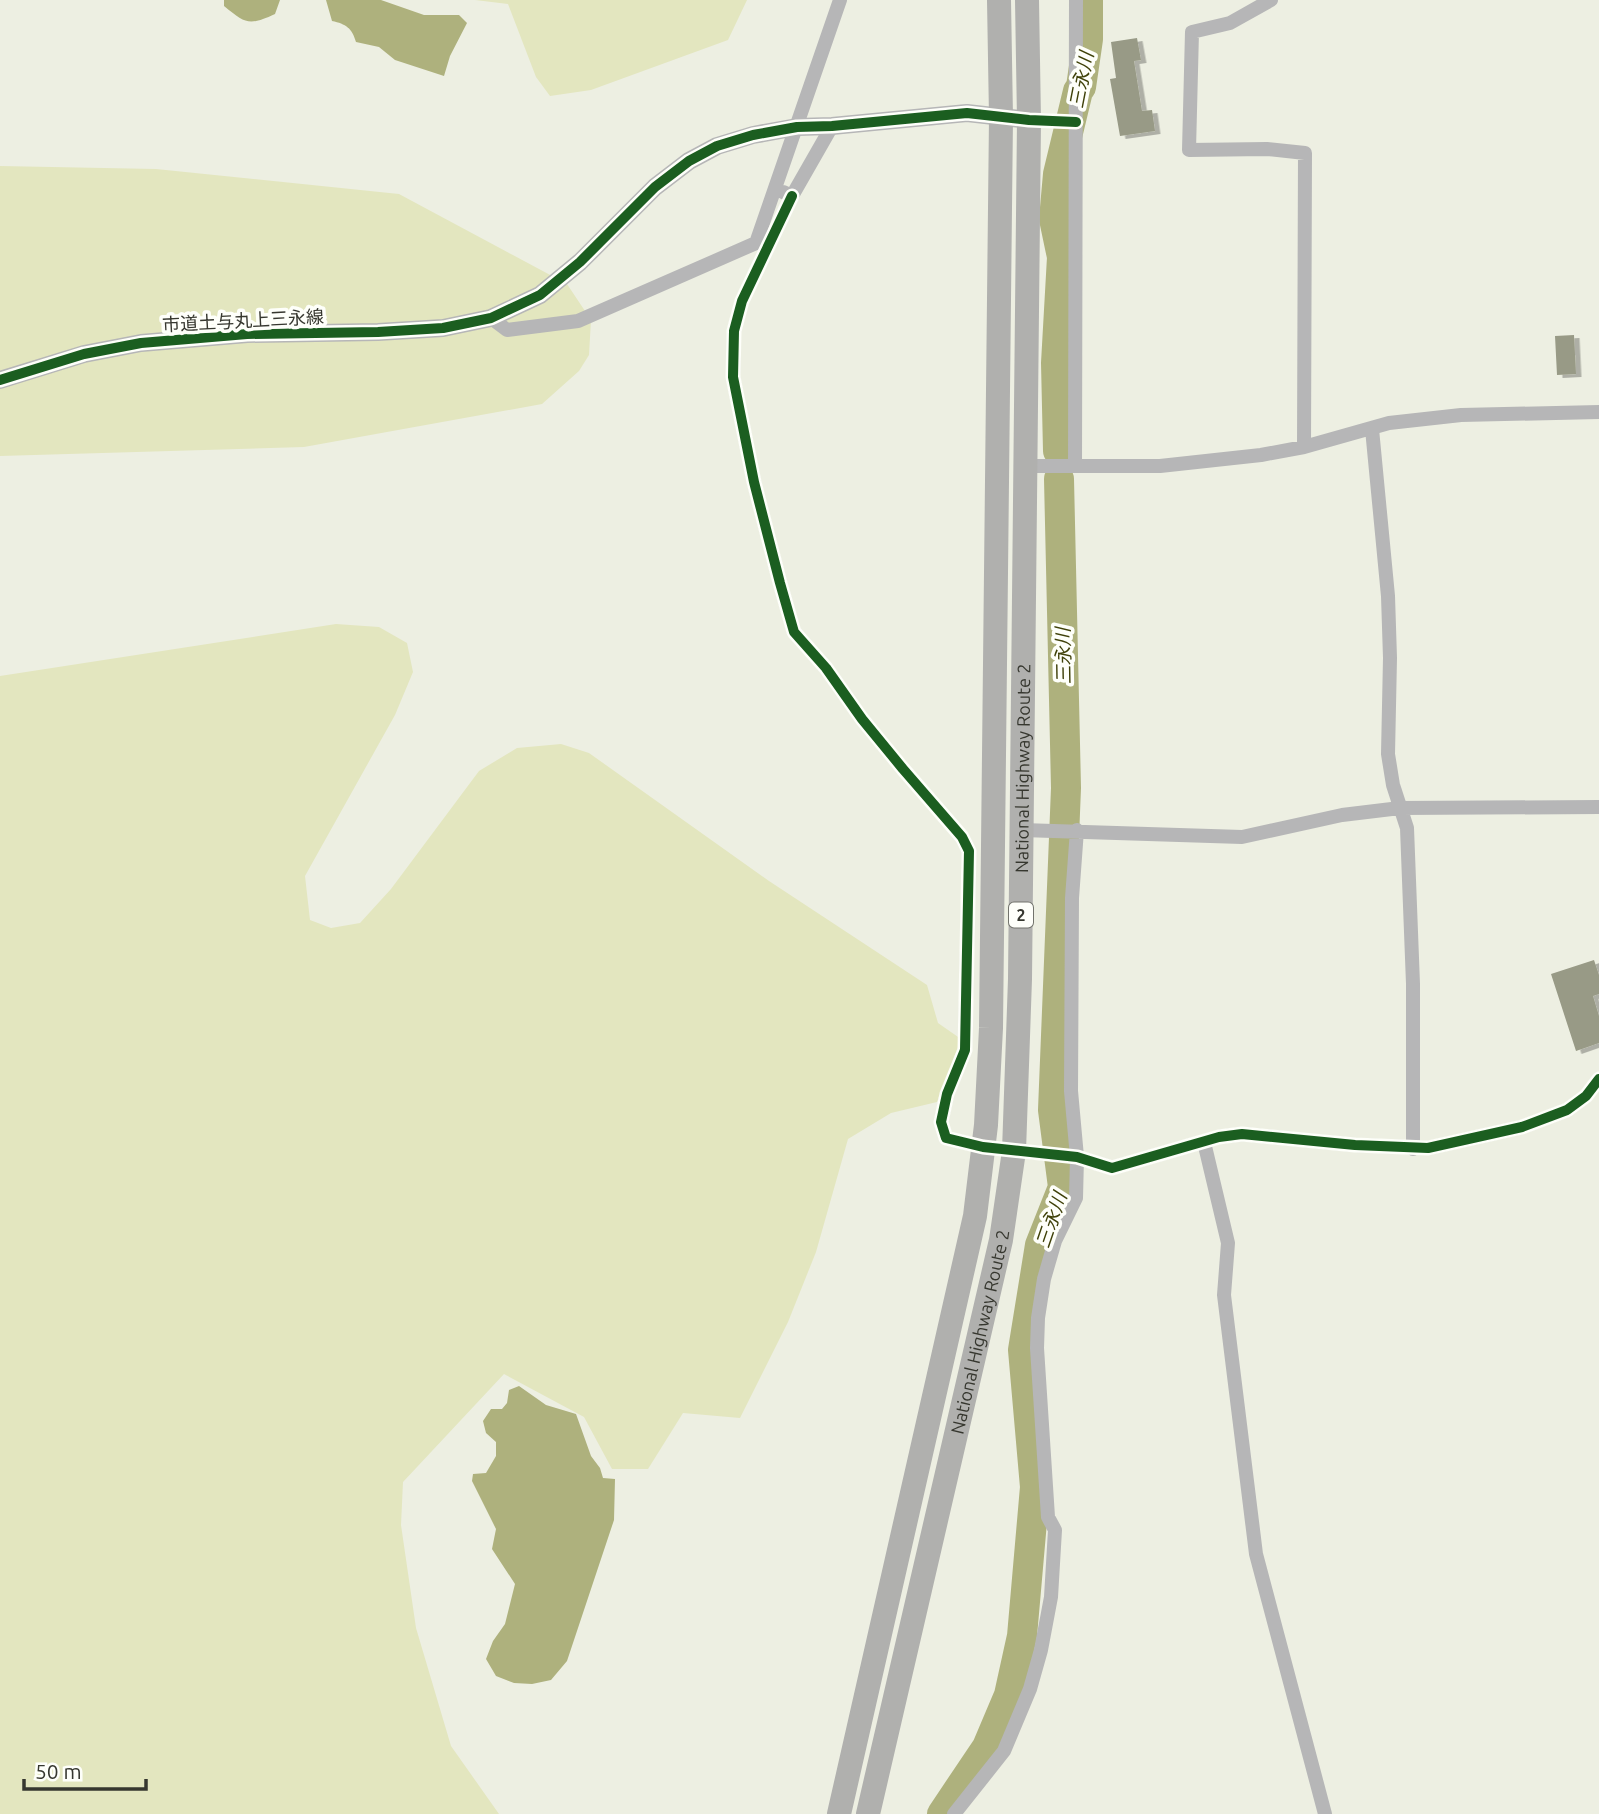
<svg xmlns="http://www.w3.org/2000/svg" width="1599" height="1814" viewBox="0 0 1599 1814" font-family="Ubuntu,'Noto Sans JP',sans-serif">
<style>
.green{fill:#e3e6bf}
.water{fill:#aeb17d}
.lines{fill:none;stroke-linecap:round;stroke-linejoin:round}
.river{stroke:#aeb17d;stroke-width:30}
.building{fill:#989a86;filter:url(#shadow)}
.minor{stroke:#b6b6b7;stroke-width:14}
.tertiary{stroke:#b6b6b7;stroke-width:18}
.trunk{stroke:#b0b0ae;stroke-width:24}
.cycleway-casing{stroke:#fefffa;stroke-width:15}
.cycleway{stroke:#1b5e20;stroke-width:10}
.labels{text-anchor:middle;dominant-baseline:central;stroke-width:7;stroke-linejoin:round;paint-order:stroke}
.shield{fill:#fefffa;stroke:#72736c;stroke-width:2}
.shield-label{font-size:16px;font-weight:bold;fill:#36372f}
.street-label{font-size:18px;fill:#36372f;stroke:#fefffa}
.water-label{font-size:19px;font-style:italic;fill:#3f4109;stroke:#fefffa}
</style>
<defs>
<filter id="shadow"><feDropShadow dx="5.5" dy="3" stdDeviation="0" flood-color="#0004"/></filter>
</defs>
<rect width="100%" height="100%" fill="#edefe2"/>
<!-- green -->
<path class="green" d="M 475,0 L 747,0 L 728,40 L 591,90 L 550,96 L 536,77 L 508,4 Z
M 0,166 L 156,169 L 399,194 L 567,284 L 591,320 L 589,355 L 579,371 L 542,404 L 304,447 L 0,456 Z
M 336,624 L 379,627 L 407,643 L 413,672 L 395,715 L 305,876 L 310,920 L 331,928 L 360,923 L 391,889 L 479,771 L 517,748 L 561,744 L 589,753 L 769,881 L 927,985 L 938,1023 L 961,1039 L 937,1102 L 891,1113 L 848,1139 L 816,1252 L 788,1322 L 740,1418 L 683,1413 L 648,1469 L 612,1469 L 584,1417 L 504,1374 L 403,1482 L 401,1525 L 416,1628 L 451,1746 L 499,1814 L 0,1814 L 0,676 Z"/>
<!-- water -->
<path class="water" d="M 224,0 L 280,0 L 275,14 C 249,26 246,24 224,6 Z
M 326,0 L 381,0 L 424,15 L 459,15 L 467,23 L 450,56 L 444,76 L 395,60 L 379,47 L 356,42 C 352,28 346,24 332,21 Z
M 519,1386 L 546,1405 L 576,1414 L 591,1456 L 600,1468 L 603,1478 L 615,1479 L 614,1520 L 567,1661 L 551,1680 L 532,1684 L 514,1683 L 496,1676 L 486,1659 L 493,1641 L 505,1624 L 515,1584 L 492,1549 L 496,1529 L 472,1481 L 473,1474 L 486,1473 L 496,1456 L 496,1442 L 486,1433 L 483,1421 L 491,1409 L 502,1409 L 507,1403 L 509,1390 Z"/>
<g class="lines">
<!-- river -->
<path class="river" d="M 1058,451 L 1056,363 L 1062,257 L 1054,219 L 1058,174 L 1078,91 L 1081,87 L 1088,39 L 1088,0
M 942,1814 L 987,1747 L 1009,1695 L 1022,1636 L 1035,1487 L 1023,1350 L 1040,1245 L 1063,1187 L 1053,1110 L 1066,788 L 1059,479"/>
</g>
<!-- building -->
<path class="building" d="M 1137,38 L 1141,60 L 1134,61 L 1142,111 L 1152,110 L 1155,131 L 1120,136 L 1110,79 L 1116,78 L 1111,42 Z
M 1574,335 L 1576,374 L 1557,375 L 1555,336 Z
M 1594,960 L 1599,975 L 1599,994 L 1593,996 L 1599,1016 L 1599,1043 L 1576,1051 L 1551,974 Z"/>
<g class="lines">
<!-- minor -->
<path class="minor" d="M 1271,0 L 1230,23 L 1192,32 L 1189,150 L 1267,149 L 1305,153 L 1304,447
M 1029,120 L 1076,122
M 783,192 L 792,196 L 832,126
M 792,196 L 742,301 L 734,331 L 733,377 L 754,482 L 780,583 L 794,632 L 826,668 L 862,719 L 903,769 L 962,837 L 969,851 L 965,1050 L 947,1094 L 941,1122 L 946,1138 L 983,1147 L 1077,1157 L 1112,1168 L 1219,1137 L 1242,1134 L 1355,1145 L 1428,1148 L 1522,1127 L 1567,1110 L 1586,1096 L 1599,1079
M 491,318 L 507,330 L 578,321 L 756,243 L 840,0
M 1372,429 L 1388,596 L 1390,658 L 1388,754 L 1393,785 L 1407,828 L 1413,984 L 1413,1149
M 1075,465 L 1076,0
M 1025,466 L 1160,466 L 1261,455 L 1304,447 L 1389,423 L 1461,415 L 1599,412
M 1022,830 L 1242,837 L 1342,815 L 1400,808 L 1599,807
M 1204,1142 L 1228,1243 L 1224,1295 L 1256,1554 L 1325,1814
M 954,1814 L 1004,1751 L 1030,1689 L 1041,1650 L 1051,1597 L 1055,1530 L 1048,1517 L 1037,1348 L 1038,1318 L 1044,1279 L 1055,1241 L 1076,1198 L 1077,1157 L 1071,1091 L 1072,898 L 1077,830"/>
<!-- tertiary -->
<path class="tertiary" d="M 0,380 L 84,354 L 141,343 L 247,334 L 378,332 L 443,328 L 491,318 L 540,295 L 580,262 L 655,187 L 689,161 L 717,146 L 753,135 L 797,127 L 832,126 L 967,113 L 1029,120"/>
<!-- trunk -->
<g class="trunk">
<path d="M 839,1814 L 975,1216 L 986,1125 L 991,1028 L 1001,117 L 999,0"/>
<path id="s1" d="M 868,1814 L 1001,1240 L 1014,1151 L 1020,979 L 1029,120 L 1027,0"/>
</g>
<!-- cycleway casing -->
<g class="cycleway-casing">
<path id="cycleway" d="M 792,196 L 742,301 L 734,331 L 733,377 L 754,482 L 780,583 L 794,632 L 826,668 L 862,719 L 903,769 L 962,837 L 969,851 L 965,1050 L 947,1094 L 941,1122 L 946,1138 L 983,1147 L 1077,1157 L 1112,1168 L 1219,1137 L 1242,1134 L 1355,1145 L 1428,1148 L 1522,1127 L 1567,1110 L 1586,1096 L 1599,1079
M 0,380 L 84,354 L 141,343 L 247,334 L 378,332 L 443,328 L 491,318 L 540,295 L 580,262 L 655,187 L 689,161 L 717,146 L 753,135 L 797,127 L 832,126 L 967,113 L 1029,120 L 1076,122"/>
</g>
<!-- cycleway -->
<use href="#cycleway" class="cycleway"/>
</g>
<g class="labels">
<!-- shield labels -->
<rect class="shield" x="1009" y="902.5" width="24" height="25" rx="5"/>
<g class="shield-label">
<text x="1021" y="915">2</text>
</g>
<!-- street labels -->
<g class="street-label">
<text transform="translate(243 320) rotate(-3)">市道土与丸上三永線</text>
<text stroke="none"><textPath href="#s1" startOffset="1062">National Highway Route 2</textPath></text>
<text stroke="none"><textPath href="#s1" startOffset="495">National Highway Route 2</textPath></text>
</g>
<!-- water labels -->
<g class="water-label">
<text transform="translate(1081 80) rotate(-79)">三永川</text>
<text transform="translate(1063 656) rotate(-91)">三永川</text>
<text transform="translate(1051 1220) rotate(-71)">三永川</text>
</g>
</g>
<!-- scale -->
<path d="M24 1779v10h122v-10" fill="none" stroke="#36372f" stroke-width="3.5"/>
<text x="35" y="1779" font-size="21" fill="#36372f" stroke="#fefffa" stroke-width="5" paint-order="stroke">50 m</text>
</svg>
